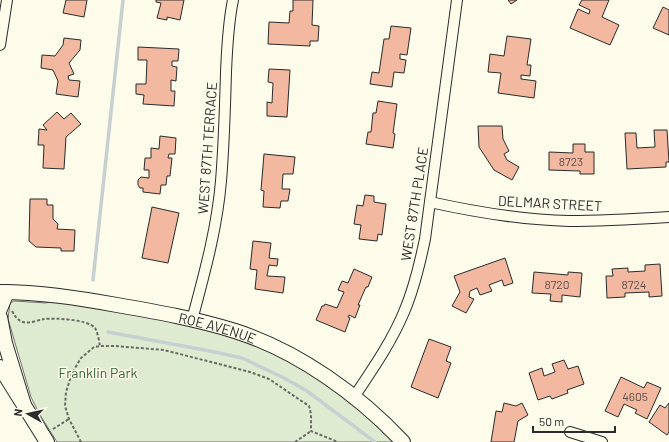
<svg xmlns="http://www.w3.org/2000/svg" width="669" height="442" viewBox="0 0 669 442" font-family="Barlow,sans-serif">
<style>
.green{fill:#deebd1;stroke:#74746e}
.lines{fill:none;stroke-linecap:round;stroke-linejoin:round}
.stream{stroke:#c7d0d0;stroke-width:3.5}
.building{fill:#f2b8a0;stroke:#2b2b2b}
.street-casing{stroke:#2b2b2b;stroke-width:12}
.secondary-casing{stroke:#2b2b2b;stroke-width:16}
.path{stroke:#6a6964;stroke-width:2;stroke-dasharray:3 2;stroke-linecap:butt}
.street{stroke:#fdfbea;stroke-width:10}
.secondary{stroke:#fdfbea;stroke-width:14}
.labels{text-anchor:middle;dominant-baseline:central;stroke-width:3;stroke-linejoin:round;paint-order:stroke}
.number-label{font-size:12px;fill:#5d4e48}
.street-label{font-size:14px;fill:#2b2b2b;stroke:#fdfbea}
.park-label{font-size:14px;fill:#34623c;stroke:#fdfbea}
</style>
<rect width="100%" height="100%" fill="#fdfbea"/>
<!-- green -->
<path class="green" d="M 64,296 L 145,310 L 291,356 L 403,442 L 57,442 L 40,415 L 31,397 L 8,319 L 10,303 L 14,301 L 46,303 Z"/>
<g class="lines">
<!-- stream -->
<path class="stream" d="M 93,280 L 123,0
M 108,332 L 215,352 L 242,358 L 282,377 L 307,391 L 375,442"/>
</g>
<!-- building -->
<path class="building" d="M 66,0 L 87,0 L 84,17 L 63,13 Z
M 156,0 L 184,0 L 180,20 L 167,17 L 167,20 L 157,18 L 161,3 L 156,2 Z
M 293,0 L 313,0 L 312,25 L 319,26 L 318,41 L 310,41 L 310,46 L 268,44 L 269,22 L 289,23 L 290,11 L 293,11 Z
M 508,0 L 517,0 L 511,4 Z
M 582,0 L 609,0 L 602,17 L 619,25 L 610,45 L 570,28 L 578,9 L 589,14 L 590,10 L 579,5 Z
M 663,7 L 669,10 L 669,35 L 653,28 Z
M 391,26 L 411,28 L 407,55 L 400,54 L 400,59 L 406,60 L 404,73 L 394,72 L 392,87 L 370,84 L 372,72 L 379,73 L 384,39 L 389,39 Z
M 507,36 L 531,39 L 527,65 L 531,65 L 530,76 L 521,75 L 521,79 L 536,81 L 534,98 L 498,93 L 501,73 L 488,72 L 490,54 L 504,56 Z
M 64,38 L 81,40 L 80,50 L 69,63 L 74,74 L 68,76 L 69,80 L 80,81 L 78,97 L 56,94 L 58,81 L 53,70 L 41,68 L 42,55 L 55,56 L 63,45 Z
M 138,47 L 179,49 L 178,61 L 172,61 L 172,66 L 177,67 L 176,81 L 171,80 L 171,91 L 175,91 L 174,106 L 143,104 L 144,95 L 136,94 L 136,84 L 146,84 L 147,60 L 138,60 Z
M 269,69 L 290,70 L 287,117 L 267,116 L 267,102 L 272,103 L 273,83 L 268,82 Z
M 378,101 L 397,104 L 393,133 L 395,134 L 393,148 L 366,144 L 368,132 L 371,132 L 373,113 L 376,113 Z
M 57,112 L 64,119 L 71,113 L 81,124 L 66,137 L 64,169 L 43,168 L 44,145 L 38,145 L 39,129 L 47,130 L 43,125 Z
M 478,126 L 502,126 L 503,139 L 509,151 L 504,154 L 507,160 L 519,167 L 512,180 L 494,170 L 479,147 Z
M 654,130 L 667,130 L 669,162 L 666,162 L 666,167 L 627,169 L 625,133 L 636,133 L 637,148 L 655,147 Z
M 160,136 L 176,138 L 175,154 L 169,154 L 168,158 L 172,158 L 170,176 L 167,176 L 166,185 L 161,185 L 160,194 L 143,192 L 143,188 L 140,188 L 138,185 L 138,180 L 141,177 L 149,178 L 149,170 L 144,170 L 145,158 L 151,158 L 151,148 L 159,149 Z
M 573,144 L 585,144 L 585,152 L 594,152 L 594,174 L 580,174 L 580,171 L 549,170 L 549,152 L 573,153 Z
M 264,154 L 295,157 L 293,174 L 283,174 L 282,189 L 290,189 L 288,201 L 281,201 L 280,208 L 263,207 L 264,191 L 261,190 Z
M 365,195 L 374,196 L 374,202 L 386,204 L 382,235 L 378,234 L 377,241 L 359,239 L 361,225 L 354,224 L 357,205 L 363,206 Z
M 30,199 L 47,199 L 47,205 L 53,205 L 53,219 L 58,224 L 57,229 L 75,230 L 74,251 L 61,251 L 61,248 L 36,247 L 29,241 Z
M 152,207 L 179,213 L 168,263 L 142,258 Z
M 253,241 L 271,243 L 269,258 L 278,259 L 277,266 L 269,265 L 267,276 L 285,277 L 283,293 L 255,289 L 257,270 L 250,269 Z
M 505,258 L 513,283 L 504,286 L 502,280 L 489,285 L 492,291 L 480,295 L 477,288 L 470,291 L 469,297 L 474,299 L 466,313 L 452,306 L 460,292 L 454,276 Z
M 660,264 L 662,296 L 649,297 L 649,292 L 625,293 L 625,297 L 607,298 L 606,276 L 613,276 L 612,269 L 628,268 L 628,272 L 645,271 L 645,265 Z
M 354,269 L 372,277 L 368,287 L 366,287 L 358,305 L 360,305 L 355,318 L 349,315 L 348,317 L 350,318 L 345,332 L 316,320 L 322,306 L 324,306 L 325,304 L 337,308 L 344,292 L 338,290 L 342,281 L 348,283 Z
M 534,272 L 568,275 L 568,272 L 582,273 L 580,297 L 562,295 L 562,302 L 550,301 L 551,294 L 532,293 Z
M 429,339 L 451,347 L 446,361 L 451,363 L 438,398 L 411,387 Z
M 564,360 L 568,369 L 578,366 L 584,384 L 567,390 L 568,393 L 552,399 L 550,396 L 538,400 L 529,373 L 542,368 L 544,376 L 555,372 L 552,364 Z
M 621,377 L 644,388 L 647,382 L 661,388 L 647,419 L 635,413 L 637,410 L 624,404 L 618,417 L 605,411 Z
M 504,403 L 516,406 L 522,403 L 528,415 L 518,421 L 514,442 L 491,442 L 496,411 L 502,412 Z
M 669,403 L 669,432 L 667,435 L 649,422 L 660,405 L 665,408 Z"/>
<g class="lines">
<!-- street casing -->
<g class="street-casing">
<path id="street" d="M 0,45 L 7,0
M 430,202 C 475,212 522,220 569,221 C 602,221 636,219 669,217
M 192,320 C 204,275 217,229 221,181 C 224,145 225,109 226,72 C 227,48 228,24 233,0
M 354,397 C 372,370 391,343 404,312 C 414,289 420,263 425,239 L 457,0
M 570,432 L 602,442"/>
</g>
<!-- secondary casing -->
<g class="secondary-casing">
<g id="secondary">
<path id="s1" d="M 0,292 C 40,292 78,298 117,305 C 157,312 197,319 235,331 C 298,351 359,395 403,442"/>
<path d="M 0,309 L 7,292"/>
<path d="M 0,317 L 5,343 L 24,405"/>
<path d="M 0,367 L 47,442"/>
</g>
</g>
<!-- path -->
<path class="path" d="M 12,311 C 15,316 17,320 23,322 C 29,324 38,320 44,319 C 55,318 87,319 95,328 C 98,333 99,341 100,346
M 53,429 L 69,419
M 81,442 L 69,419 L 65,406 L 66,392 L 72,373 L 81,358 L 94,347 L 100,346 L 115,346 L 164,350 L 250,372 L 269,379 L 309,406 L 311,414 L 311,431 L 338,442
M 295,442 L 311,431"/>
<!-- street -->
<use href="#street" class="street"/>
<!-- secondary -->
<use href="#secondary" class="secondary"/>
</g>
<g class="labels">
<!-- number labels -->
<g class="number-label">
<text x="571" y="161">8723</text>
<text x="557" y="284">8720</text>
<text x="634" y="284">8724</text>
<text x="635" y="396">4605</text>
</g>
<!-- street labels -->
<g class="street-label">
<text transform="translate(207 148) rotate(-86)">WEST 87TH TERRACE</text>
<text transform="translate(550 203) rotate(3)">DELMAR STREET</text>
<text transform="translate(414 204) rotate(-81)">WEST 87TH PLACE</text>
<text stroke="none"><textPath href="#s1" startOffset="221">ROE AVENUE</textPath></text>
</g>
<!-- park labels -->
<g class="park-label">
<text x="98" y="372">Franklin Park</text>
</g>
</g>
<!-- north arrow -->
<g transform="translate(28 414) rotate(278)" stroke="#fdfbea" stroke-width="3" paint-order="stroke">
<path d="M0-3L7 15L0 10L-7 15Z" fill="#2b2b2b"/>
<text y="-6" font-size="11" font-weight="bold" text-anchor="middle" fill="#2b2b2b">N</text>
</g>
<!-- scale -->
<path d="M533 426v6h82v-6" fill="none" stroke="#2b2b2b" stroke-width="2"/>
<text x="539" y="426" font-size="12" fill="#2b2b2b" stroke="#fdfbea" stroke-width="3" paint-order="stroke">50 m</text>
</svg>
